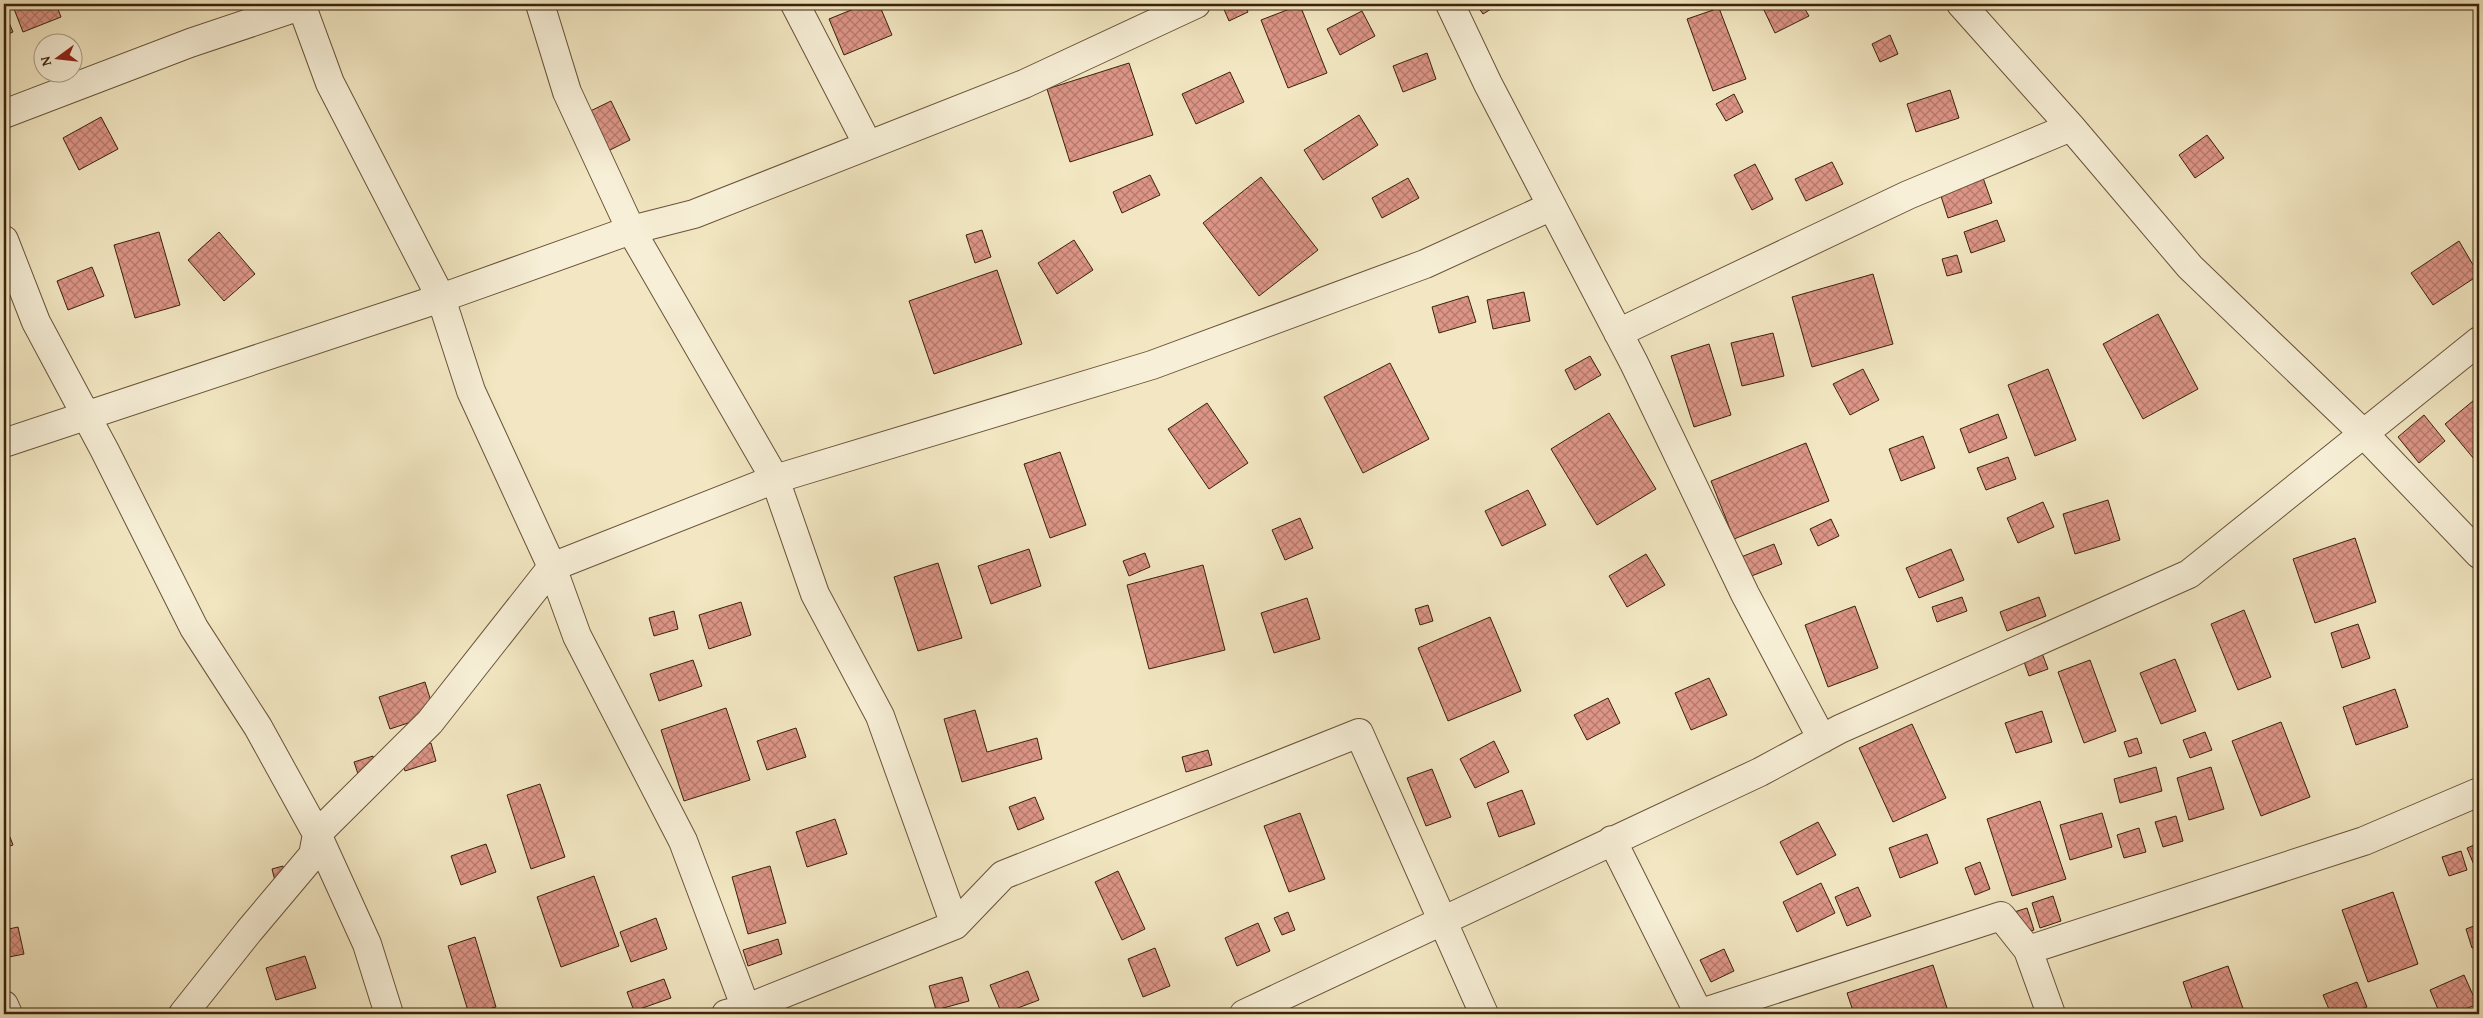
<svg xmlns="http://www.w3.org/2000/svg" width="2483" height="1018" viewBox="0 0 2483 1018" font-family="'Gentium Book Plus',serif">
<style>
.building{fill:url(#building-cross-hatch);stroke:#3b220b}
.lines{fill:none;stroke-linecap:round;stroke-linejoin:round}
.street-casing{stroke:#695339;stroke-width:30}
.street{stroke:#f7efd7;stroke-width:28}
</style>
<defs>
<pattern id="building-cross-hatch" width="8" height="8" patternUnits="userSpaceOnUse" patternTransform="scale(1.25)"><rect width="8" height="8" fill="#dd9587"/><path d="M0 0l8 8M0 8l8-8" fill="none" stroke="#b4796d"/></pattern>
</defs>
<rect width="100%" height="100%" fill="#f2e7c2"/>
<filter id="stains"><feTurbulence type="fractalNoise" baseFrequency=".004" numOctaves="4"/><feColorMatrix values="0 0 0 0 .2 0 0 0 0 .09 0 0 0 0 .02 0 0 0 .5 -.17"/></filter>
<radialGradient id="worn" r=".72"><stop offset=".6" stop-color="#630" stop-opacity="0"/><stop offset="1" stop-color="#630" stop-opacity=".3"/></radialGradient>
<!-- building -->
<path class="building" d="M 27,4 L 56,4 L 61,17 L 23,32 L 14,9 Z
M 866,4 L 879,4 L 892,35 L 844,55 L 829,19 Z
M 1231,4 L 1244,4 L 1248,12 L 1229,21 L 1223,7 Z
M 1476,4 L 1499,4 L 1483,14 Z
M 1772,4 L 1802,4 L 1809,16 L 1775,33 L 1763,8 Z
M 1300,5 L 1327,73 L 1288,88 L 1261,20 Z
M 1719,8 L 1746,79 L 1713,91 L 1687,19 Z
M 4,11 L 13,32 L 4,36 Z
M 1362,11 L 1375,36 L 1340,55 L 1327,29 Z
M 1890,35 L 1898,54 L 1880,62 L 1872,44 Z
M 1427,53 L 1436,79 L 1403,92 L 1393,66 Z
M 1129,63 L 1153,135 L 1070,162 L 1047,89 Z
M 1230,72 L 1244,102 L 1196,124 L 1182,94 Z
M 1950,90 L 1959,118 L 1916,132 L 1907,104 Z
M 1734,94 L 1743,112 L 1726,121 L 1716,104 Z
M 611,101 L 630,140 L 600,155 L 580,116 Z
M 1359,115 L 1378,145 L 1323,180 L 1304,150 Z
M 101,117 L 118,149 L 79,170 L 63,138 Z
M 2207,135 L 2224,158 L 2195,178 L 2179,155 Z
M 1832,162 L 1843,184 L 1806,201 L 1795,179 Z
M 1755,164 L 1773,199 L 1752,210 L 1734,175 Z
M 1150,175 L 1160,195 L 1122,213 L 1113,192 Z
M 1982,175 L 1992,203 L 1948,218 L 1939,190 Z
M 1261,177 L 1318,250 L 1259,296 L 1203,223 Z
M 1408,178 L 1419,198 L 1382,218 L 1372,198 Z
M 1997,220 L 2005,241 L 1971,253 L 1964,232 Z
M 982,230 L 991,257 L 975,263 L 966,235 Z
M 159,232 L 180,305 L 135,318 L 114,245 Z
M 219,232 L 255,274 L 224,301 L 188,260 Z
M 1074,240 L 1093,270 L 1057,294 L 1038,263 Z
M 2459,241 L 2479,275 L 2433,305 L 2411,273 Z
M 1957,255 L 1962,272 L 1947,276 L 1942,259 Z
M 92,267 L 104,296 L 68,310 L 57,281 Z
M 997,270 L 1022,344 L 934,374 L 909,301 Z
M 1873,274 L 1893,344 L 1812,367 L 1792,297 Z
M 1524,292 L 1530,321 L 1493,329 L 1487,300 Z
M 1468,296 L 1476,322 L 1439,333 L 1432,307 Z
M 2158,314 L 2198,389 L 2143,419 L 2103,344 Z
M 1773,333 L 1784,376 L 1742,386 L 1731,343 Z
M 1709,344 L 1731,415 L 1694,427 L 1671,356 Z
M 1590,356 L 1601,375 L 1575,390 L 1565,370 Z
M 1390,363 L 1429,439 L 1363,473 L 1324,397 Z
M 1863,369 L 1879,400 L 1850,415 L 1833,384 Z
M 2048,369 L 2076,440 L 2035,456 L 2008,385 Z
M 2479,396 L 2479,465 L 2445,424 Z
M 1207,403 L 1248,463 L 1209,489 L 1168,429 Z
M 1609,413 L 1656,489 L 1597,525 L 1551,449 Z
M 1998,414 L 2007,438 L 1969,453 L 1960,429 Z
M 2424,415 L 2445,441 L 2419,463 L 2398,437 Z
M 1923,436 L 1935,468 L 1901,481 L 1889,449 Z
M 1806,443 L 1829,501 L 1734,539 L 1711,481 Z
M 1060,452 L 1086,525 L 1050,538 L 1024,464 Z
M 2008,457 L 2016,479 L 1986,490 L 1977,468 Z
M 1528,490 L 1546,525 L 1502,546 L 1485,511 Z
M 2108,500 L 2120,540 L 2075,554 L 2063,514 Z
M 2043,502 L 2054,527 L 2018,543 L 2007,518 Z
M 1300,518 L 1313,548 L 1285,560 L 1272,530 Z
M 1831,519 L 1839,536 L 1818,546 L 1810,529 Z
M 2355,538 L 2376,602 L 2315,623 L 2293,559 Z
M 1774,544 L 1782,564 L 1749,577 L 1741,557 Z
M 1029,549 L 1041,586 L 991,604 L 978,566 Z
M 1951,549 L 1964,580 L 1919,598 L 1906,568 Z
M 1145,553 L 1150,567 L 1129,576 L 1123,561 Z
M 1646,554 L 1665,585 L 1627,607 L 1609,576 Z
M 938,563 L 962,638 L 918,651 L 894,577 Z
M 1203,565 L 1225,650 L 1149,669 L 1127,585 Z
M 1962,597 L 1967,611 L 1937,622 L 1932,607 Z
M 2039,597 L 2046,616 L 2007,631 L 2000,612 Z
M 1307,598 L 1320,639 L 1274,653 L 1261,613 Z
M 741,602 L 751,635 L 709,649 L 699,615 Z
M 1428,605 L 1433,621 L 1420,625 L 1415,609 Z
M 1855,606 L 1878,668 L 1828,687 L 1805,625 Z
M 2244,610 L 2271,677 L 2238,690 L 2211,624 Z
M 674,611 L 678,629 L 654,636 L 649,618 Z
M 1490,617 L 1521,691 L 1448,721 L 1418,648 Z
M 2358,624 L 2370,658 L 2342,668 L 2331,633 Z
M 2042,653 L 2048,669 L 2029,676 L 2023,659 Z
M 2175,659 L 2196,711 L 2161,724 L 2140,673 Z
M 693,660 L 702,686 L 659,701 L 650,674 Z
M 2090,660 L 2116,731 L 2084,743 L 2058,672 Z
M 1709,678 L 1727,715 L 1691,730 L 1675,693 Z
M 425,682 L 435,714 L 390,729 L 379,697 Z
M 2395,689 L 2408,727 L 2356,745 L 2343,707 Z
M 1608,698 L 1620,723 L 1587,740 L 1574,715 Z
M 726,708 L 750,780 L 684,801 L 661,730 Z
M 975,710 L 987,752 L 1037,738 L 1042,759 L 962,782 L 944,719 Z
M 2042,711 L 2052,742 L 2016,753 L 2005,723 Z
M 2281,722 L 2310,797 L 2261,816 L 2232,741 Z
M 1912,724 L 1946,798 L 1893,822 L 1859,748 Z
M 796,728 L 806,757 L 767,770 L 757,741 Z
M 2205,732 L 2212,750 L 2190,758 L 2183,740 Z
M 2137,738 L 2142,753 L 2129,757 L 2124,742 Z
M 1494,741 L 1509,772 L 1475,788 L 1460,759 Z
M 431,743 L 436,761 L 405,771 L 399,752 Z
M 1208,750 L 1212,765 L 1186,772 L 1182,757 Z
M 373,756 L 377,768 L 358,774 L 354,762 Z
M 2156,767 L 2162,791 L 2120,803 L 2114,779 Z
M 2211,767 L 2224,809 L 2189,820 L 2177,778 Z
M 1432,769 L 1451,817 L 1426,826 L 1407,778 Z
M 540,784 L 565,857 L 531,869 L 507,795 Z
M 1522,790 L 1535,824 L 1499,837 L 1487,803 Z
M 1035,797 L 1044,819 L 1018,830 L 1009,807 Z
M 2040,801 L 2066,879 L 2012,896 L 1987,819 Z
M 1300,813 L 1325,879 L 1289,892 L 1264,826 Z
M 2102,813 L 2112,847 L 2070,860 L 2060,825 Z
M 2176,816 L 2183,841 L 2163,847 L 2155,822 Z
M 835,819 L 847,854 L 807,867 L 796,832 Z
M 1818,822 L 1836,855 L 1797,875 L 1780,842 Z
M 2139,828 L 2146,852 L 2124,858 L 2117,835 Z
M 1927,834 L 1938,863 L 1900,878 L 1889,848 Z
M 10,837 L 13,845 L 4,848 L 4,839 Z
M 2479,843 L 2479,877 L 2467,848 Z
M 486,844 L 496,872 L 461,885 L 451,856 Z
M 2461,851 L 2467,870 L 2449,876 L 2442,857 Z
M 1980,862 L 1990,889 L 1975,895 L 1965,868 Z
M 283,866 L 286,879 L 275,881 L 272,869 Z
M 770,866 L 786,923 L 748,934 L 732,877 Z
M 1118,871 L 1145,929 L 1122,940 L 1095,882 Z
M 594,876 L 619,946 L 561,967 L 537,897 Z
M 1821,883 L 1835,913 L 1797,932 L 1783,902 Z
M 4,886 L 9,908 L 4,909 Z
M 1858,887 L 1871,916 L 1847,926 L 1835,897 Z
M 2393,892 L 2418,964 L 2368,982 L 2342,910 Z
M 2053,896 L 2061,921 L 2040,928 L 2032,903 Z
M 2027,908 L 2034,930 L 2017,935 L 2011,913 Z
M 1288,912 L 1295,930 L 1282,935 L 1274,918 Z
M 656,918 L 667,949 L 631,962 L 620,932 Z
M 1258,923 L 1270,951 L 1237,966 L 1225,938 Z
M 2479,924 L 2479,946 L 2472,948 L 2466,929 Z
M 18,927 L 24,954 L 4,958 L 4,930 Z
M 475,937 L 496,1007 L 469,1014 L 448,946 Z
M 778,939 L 782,954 L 748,966 L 743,950 Z
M 1155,948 L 1170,986 L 1143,997 L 1128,959 Z
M 1724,949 L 1734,971 L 1711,982 L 1700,960 Z
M 305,956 L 316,988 L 276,1000 L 266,968 Z
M 1933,965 L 1949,1014 L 1854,1014 L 1847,993 Z
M 2228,966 L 2245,1014 L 2194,1014 L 2183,982 Z
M 1028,971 L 1039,1000 L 1002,1014 L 990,985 Z
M 2464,975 L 2477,1004 L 2454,1014 L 2440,1014 L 2430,990 Z
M 962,977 L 969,1001 L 936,1010 L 929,986 Z
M 664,979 L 671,998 L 634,1011 L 627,992 Z
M 2357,982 L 2367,1007 L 2348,1014 L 2331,1014 L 2323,995 Z"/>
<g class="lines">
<!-- street casing -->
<g class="street-casing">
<path id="street" d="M 301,4 L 330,83 L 441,298 L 471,391 L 552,567 L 577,636 L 683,841 L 748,1014
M 540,4 L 567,92 L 631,230 L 775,479 L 815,594 L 880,716 L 955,925
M 795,4 L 868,145
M 1450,4 L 1488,84 L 1634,363 L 1745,594 L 1822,739
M 1961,4 L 2071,127 L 2190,267 L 2363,433 L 2479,554
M 4,114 L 190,43 L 306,4
M 4,240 L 36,322 L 105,451 L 194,628 L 258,727 L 317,834 L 367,944 L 389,1014
M 1618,333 L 1908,195 L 2071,127
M 4,443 L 441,298 L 631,230 L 694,214 L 1024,84 L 1196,4
M 1612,840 L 1699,1014
M 2028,950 L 2364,841 L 2479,792
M 4,1005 L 8,1014
M 183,1014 L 249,931 L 313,855 L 317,834 L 430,722 L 552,567 L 775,479 L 1152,365 L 1425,264 L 1552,206
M 726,1014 L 745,1009 L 955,925 L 1003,875 L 1359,733 L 1484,1014
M 1244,1014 L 1760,772 L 1840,729 L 2189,574 L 2479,341
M 1698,1014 L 2001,916 L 2028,950 L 2051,1014"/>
</g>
<!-- street -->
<use href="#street" class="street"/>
</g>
<!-- margin -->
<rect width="2483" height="1018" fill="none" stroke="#f2e7c2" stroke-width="20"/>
<rect x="5" y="5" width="2473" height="1008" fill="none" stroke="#3b220b" stroke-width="2.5"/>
<rect x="10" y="10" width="2463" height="998" fill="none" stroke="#3b220b"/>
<!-- north arrow -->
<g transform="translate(58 58) rotate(255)"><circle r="24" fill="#f7efd7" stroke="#ac9d85"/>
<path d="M0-4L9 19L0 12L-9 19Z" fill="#8f2418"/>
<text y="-8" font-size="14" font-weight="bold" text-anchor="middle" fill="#3b220b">N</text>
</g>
<rect width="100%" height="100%" filter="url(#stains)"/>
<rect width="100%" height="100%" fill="url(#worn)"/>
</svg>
